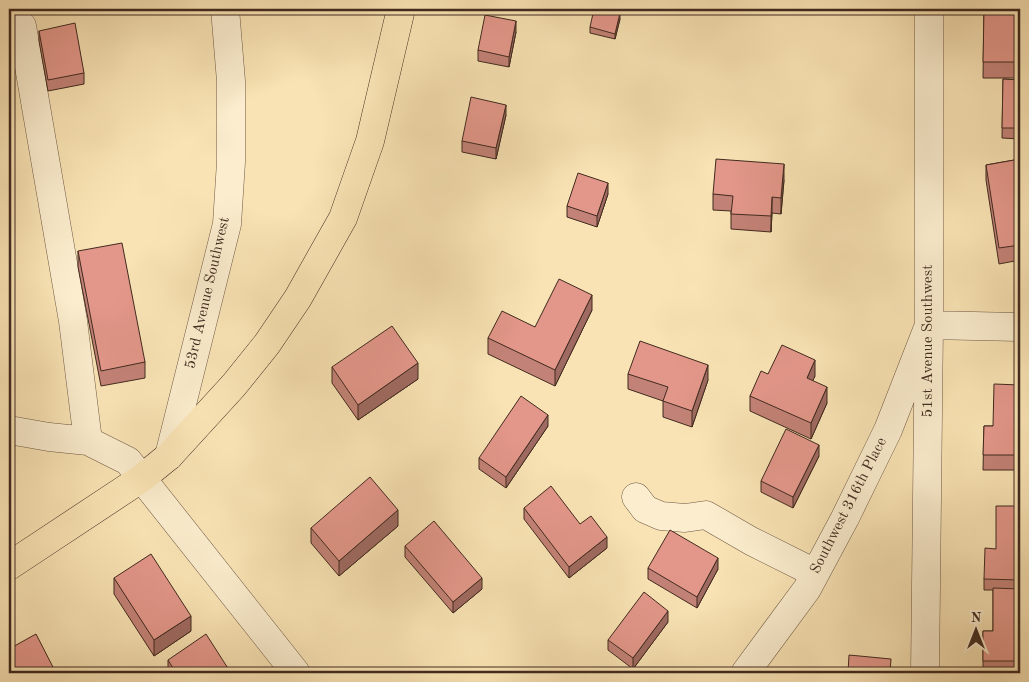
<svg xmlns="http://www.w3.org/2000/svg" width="1029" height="682" viewBox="0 0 1029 682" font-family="'Old Standard TT',serif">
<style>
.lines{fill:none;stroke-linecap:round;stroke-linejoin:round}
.minor-casing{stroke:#6e5844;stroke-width:29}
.major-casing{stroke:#402a1f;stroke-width:29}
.minor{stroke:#fbedce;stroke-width:28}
.major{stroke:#f9e3b4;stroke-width:28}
.wall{fill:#c38277;stroke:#402a1f}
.shaded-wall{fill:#9f6a61;stroke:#402a1f}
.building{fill:#e3978a;stroke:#402a1f}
.labels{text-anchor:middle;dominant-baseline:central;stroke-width:5;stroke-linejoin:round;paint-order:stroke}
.street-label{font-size:15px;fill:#402a1f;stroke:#fbedce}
</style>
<rect width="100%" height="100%" fill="#f9e3b4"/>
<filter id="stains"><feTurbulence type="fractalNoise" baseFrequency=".004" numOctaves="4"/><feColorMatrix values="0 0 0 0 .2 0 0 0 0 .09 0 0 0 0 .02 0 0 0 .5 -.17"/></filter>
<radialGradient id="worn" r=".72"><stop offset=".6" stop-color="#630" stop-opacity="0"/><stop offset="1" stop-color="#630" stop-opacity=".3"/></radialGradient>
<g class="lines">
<!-- minor casing -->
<g class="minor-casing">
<path id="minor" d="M 22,26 L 73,321 L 88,441
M 9,430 L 49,437 L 88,441 L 128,461 L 296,673
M 169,456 L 227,224 L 231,162 L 231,81 L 225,9
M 636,497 L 645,509 L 661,516 L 685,518 L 706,515 L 751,541 L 815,573
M 745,673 L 807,589 L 845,518 L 888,430 L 929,325 L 1020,327
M 925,673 L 929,325 L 929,9"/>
</g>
<!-- major casing -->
<g class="major-casing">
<path id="major" d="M 9,566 L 142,478 L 169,456 L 234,385 L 267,344 L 298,298 L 343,218 L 370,141 L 401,9"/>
</g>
<!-- minor -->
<use href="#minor" class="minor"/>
<!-- major -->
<use href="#major" class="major"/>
</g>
<!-- wall -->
<path class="wall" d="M 984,9 L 1020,9 L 1020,78 L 983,78 Z
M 620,19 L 615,39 L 590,33 L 590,27 Z
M 39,31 L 84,73 L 84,84 L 48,91 L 39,41 Z
M 516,32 L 509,67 L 478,61 L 478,50 Z
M 9,64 L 12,90 L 12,105 L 9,106 Z
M 1003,79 L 1020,80 L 1020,139 L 1002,138 Z
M 506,115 L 496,159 L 462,152 L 462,141 Z
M 1020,159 L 1020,260 L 999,264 L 986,180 L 986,165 Z
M 784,180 L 781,214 L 772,213 L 771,232 L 731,229 L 731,211 L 713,210 L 713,194 Z
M 608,194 L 597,227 L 567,217 L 567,206 Z
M 78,251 L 145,362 L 145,378 L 101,386 L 78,267 Z
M 592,310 L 555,386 L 488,354 L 488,338 L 535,327 Z
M 332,367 L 418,379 L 358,420 L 332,383 Z
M 628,374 L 708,380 L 692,427 L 663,417 L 663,401 L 628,389 Z
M 768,374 L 815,376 L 812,381 L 827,403 L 811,439 L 750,411 L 750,396 Z
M 1020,385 L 1020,470 L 983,470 L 984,426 L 993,426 Z
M 548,426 L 506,488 L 479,469 L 479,458 Z
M 819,456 L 793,508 L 761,492 L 761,481 Z
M 1020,506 L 1020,673 L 983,673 L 983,631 L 993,631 L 993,590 L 984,590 L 984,579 L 996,549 Z
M 524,508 L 580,524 L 607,548 L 569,578 L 524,519 Z
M 398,526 L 339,576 L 311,543 L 311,528 Z
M 405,546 L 482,589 L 453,613 L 405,557 Z
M 648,568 L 718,569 L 697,608 L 648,579 Z
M 114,578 L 191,631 L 154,656 L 114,594 Z
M 668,622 L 633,669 L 608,650 L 608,640 Z
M 168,660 L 231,673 L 169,673 L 168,670 Z"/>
<!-- shaded-wall -->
<path class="shaded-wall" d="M 620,13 L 620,19 L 615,39 L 615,34 Z
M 516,21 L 516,32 L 509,67 L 509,57 Z
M 506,105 L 506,115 L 496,159 L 496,148 Z
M 784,164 L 784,180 L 781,214 L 781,198 Z
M 608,183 L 608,194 L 597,227 L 597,216 Z
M 772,197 L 772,213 L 771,232 L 771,216 Z
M 592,295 L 592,310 L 555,386 L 555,370 Z
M 815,360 L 815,376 L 807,394 L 807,378 Z
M 418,363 L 418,379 L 358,420 L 358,405 Z
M 708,365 L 708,380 L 692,427 L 692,411 Z
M 827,387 L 827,403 L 811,439 L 811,423 Z
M 548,415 L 548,426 L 506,488 L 506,477 Z
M 819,445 L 819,456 L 793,508 L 793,497 Z
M 398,510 L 398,526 L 339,576 L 339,561 Z
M 607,537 L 607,548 L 569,578 L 569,567 Z
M 718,558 L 718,569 L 697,608 L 697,597 Z
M 482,578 L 482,589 L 453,613 L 453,602 Z
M 668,611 L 668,622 L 633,669 L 633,658 Z
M 191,616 L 191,631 L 154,656 L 154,640 Z"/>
<!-- building -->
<path class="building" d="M 594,9 L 603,9 L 620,13 L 615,34 L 590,27 Z
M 984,9 L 1020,9 L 1020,62 L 983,62 Z
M 485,15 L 516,21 L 509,57 L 478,50 Z
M 75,23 L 84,73 L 48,80 L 39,31 Z
M 9,64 L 12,90 L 9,90 Z
M 1003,79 L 1020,80 L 1020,128 L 1002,128 Z
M 471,97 L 506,105 L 496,148 L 462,141 Z
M 716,159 L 784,164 L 781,198 L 772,197 L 771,216 L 731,214 L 733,196 L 713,194 Z
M 1020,159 L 1020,245 L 999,248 L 986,165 Z
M 578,173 L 608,183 L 597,216 L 567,206 Z
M 122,243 L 145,362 L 101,371 L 78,251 Z
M 559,279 L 592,295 L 555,370 L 488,338 L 502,311 L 535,327 Z
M 392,326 L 418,363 L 358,405 L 332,367 Z
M 640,341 L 708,365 L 692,411 L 663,401 L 668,387 L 628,374 Z
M 782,345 L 815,360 L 807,378 L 827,387 L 811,423 L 750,396 L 761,371 L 768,374 Z
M 994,384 L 1020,385 L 1020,455 L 983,455 L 984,426 L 993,426 Z
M 521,396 L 548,415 L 506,477 L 479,458 Z
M 786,429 L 819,445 L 793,497 L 761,481 Z
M 370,477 L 398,510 L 339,561 L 311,528 Z
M 551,486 L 580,524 L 591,516 L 607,537 L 569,567 L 524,508 Z
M 996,506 L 1020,506 L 1020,580 L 984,579 L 985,548 L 996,549 Z
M 434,521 L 482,578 L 453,602 L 405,546 Z
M 670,530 L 718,558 L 697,597 L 648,568 Z
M 151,554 L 191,616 L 154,640 L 114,578 Z
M 993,588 L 1020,589 L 1020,661 L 983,661 L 983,631 L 993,631 Z
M 644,592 L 668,611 L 633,658 L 608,640 Z
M 36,634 L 56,673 L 9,673 L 9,649 Z
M 206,634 L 231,673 L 176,673 L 168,660 Z
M 849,655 L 891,659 L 890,673 L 848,673 Z
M 423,669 L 426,673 L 415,673 Z"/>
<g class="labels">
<!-- street labels -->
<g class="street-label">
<text transform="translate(208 293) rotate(-77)">53rd Avenue Southwest</text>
<text transform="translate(928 341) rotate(-90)">51st Avenue Southwest</text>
<text transform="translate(849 506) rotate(-63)">Southwest 316th Place</text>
</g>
</g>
<!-- margin -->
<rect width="1029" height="682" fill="none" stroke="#f9e3b4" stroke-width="30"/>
<rect x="10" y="10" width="1009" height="662" fill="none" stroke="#402a1f" stroke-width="2.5"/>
<rect x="15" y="15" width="999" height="652" fill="none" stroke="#402a1f"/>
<!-- north arrow -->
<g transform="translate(976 630)" stroke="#fbedce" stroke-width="4" paint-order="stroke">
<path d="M0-4L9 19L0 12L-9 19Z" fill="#402a1f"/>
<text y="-8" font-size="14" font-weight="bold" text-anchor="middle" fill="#402a1f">N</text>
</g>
<rect width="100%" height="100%" filter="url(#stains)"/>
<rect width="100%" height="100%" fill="url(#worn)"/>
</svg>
